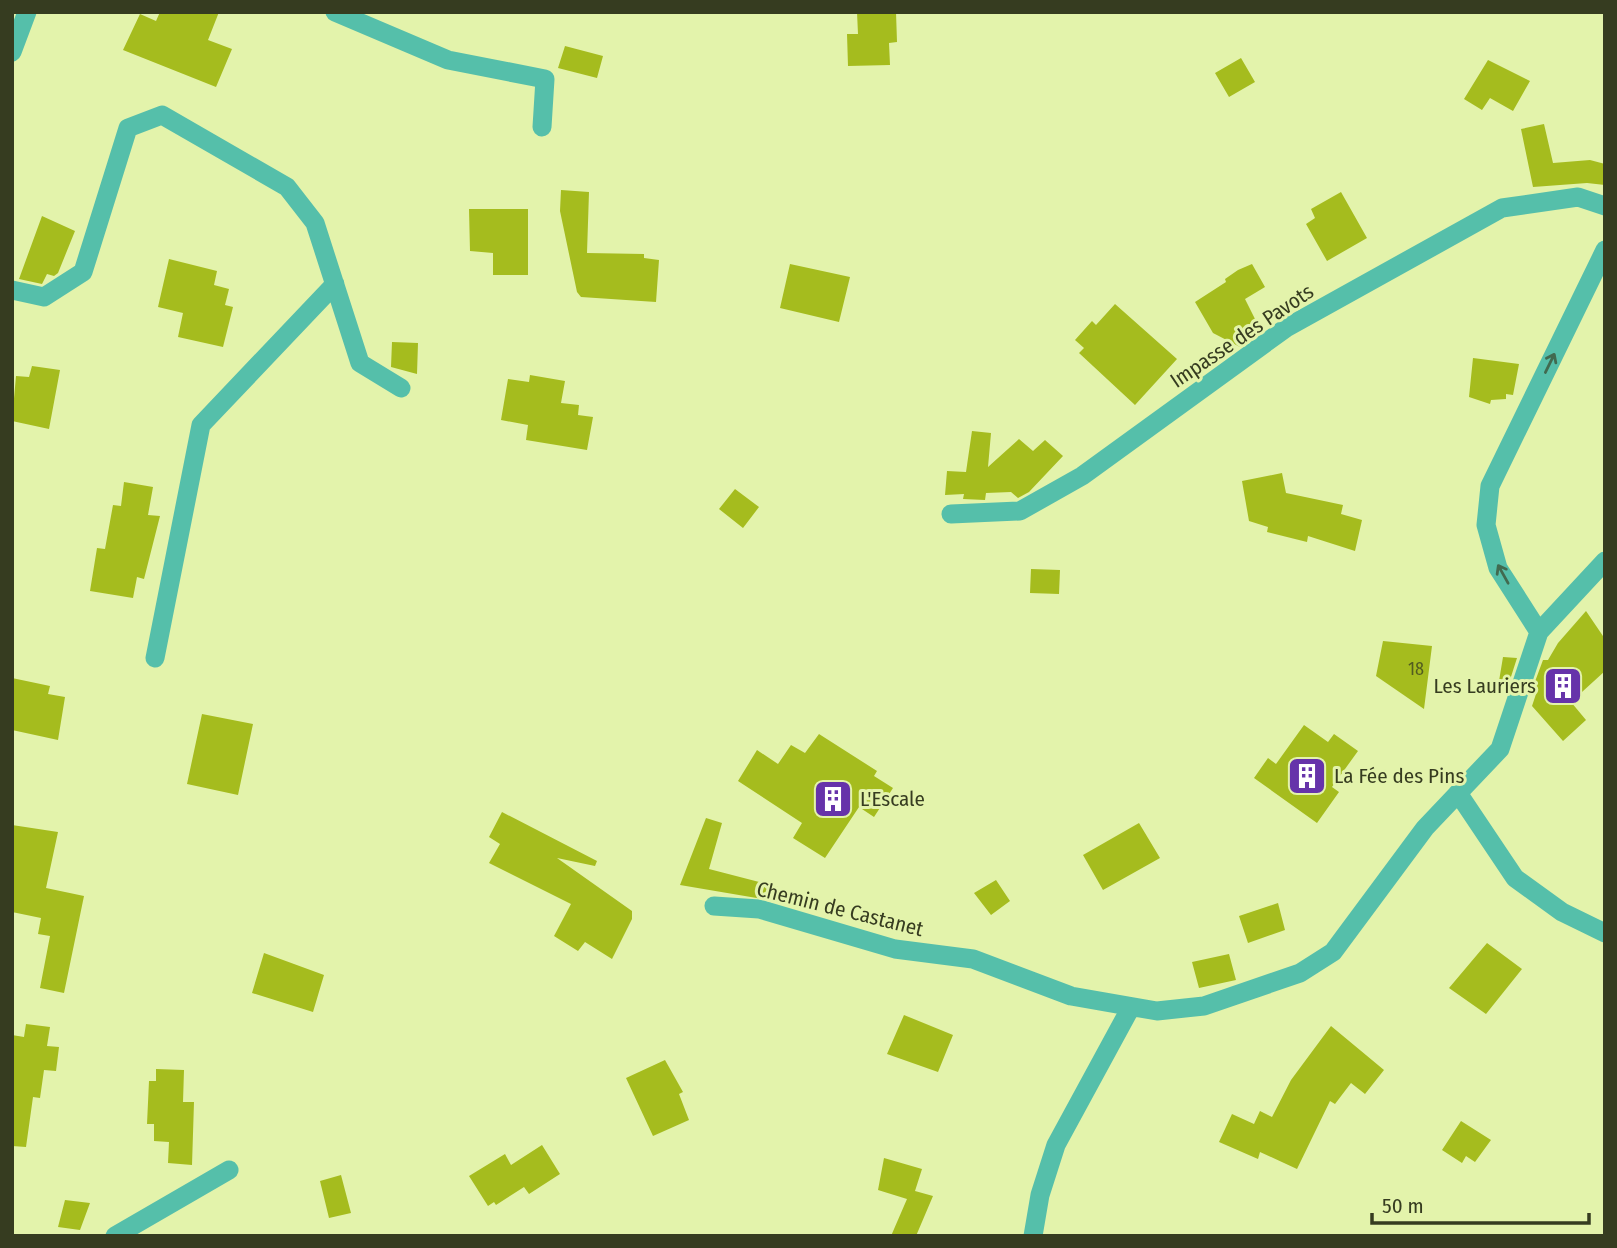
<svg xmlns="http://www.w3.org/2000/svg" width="1617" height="1248" viewBox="0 0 1617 1248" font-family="'Fira Sans Condensed',sans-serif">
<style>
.building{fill:#a5bc1e}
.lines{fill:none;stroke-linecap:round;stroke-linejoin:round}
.minor{stroke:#55bfaa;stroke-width:19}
.oneway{stroke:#416a50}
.labels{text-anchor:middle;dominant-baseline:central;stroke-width:6;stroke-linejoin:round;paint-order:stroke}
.number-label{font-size:18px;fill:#525c20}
.street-label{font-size:21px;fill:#363c20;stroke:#e3f3ab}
.poi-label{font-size:21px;fill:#363c20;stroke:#e3f3ab;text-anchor:start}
</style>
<rect width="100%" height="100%" fill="#e3f3ab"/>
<!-- building -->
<path class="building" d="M 160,12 L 219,12 L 208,40 L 232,49 L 216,87 L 123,50 L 140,14 L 156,21 Z
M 857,12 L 896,12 L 897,42 L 889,43 L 890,65 L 848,66 L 847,34 L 858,34 Z
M 565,46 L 603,56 L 597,78 L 558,68 Z
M 1241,58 L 1255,82 L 1229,97 L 1215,73 Z
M 1488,60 L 1530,81 L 1513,111 L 1490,98 L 1482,110 L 1464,99 Z
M 1544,124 L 1553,163 L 1590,160 L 1605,164 L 1605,185 L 1587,183 L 1533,187 L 1521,129 Z
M 561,190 L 589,192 L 587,253 L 644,254 L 644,258 L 659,260 L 656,302 L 581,297 L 577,292 L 560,211 Z
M 1341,192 L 1367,238 L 1327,261 L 1306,224 L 1315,218 L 1311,209 Z
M 469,209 L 528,209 L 528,275 L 493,275 L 493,253 L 470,251 Z
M 42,216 L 75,231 L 58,273 L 54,276 L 47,274 L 42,284 L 19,279 Z
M 169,259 L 217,271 L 214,285 L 229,289 L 225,305 L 233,307 L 223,347 L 178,337 L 183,313 L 158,307 Z
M 790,264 L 850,277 L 839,322 L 780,308 Z
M 1252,264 L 1265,287 L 1245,299 L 1261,331 L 1240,347 L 1213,333 L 1195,302 L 1226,282 L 1225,279 L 1238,270 Z
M 1115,304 L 1177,359 L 1135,405 L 1079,353 L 1084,348 L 1075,340 L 1092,321 L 1096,325 Z
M 392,342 L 418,343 L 417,374 L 391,367 Z
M 1473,358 L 1519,364 L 1513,395 L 1506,394 L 1506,399 L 1491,400 L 1490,404 L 1469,397 Z
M 32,366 L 60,370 L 49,429 L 12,421 L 16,376 L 29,377 Z
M 530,375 L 565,381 L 561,403 L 579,405 L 578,415 L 593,417 L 587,450 L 526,440 L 528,425 L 501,420 L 508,379 L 529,382 Z
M 972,431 L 991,433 L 988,467 L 1019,439 L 1033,451 L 1045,440 L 1063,456 L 1029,492 L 1018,498 L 1011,492 L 986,493 L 985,500 L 963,499 L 964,494 L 945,495 L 947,471 L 966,472 Z
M 1282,473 L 1286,493 L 1343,505 L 1341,514 L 1362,520 L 1355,551 L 1308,536 L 1307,542 L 1267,532 L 1268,527 L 1249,521 L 1242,481 Z
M 124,482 L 153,487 L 148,515 L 160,516 L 144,579 L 137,577 L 133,598 L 90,591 L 97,548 L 105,549 L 113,505 L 121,506 Z
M 735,489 L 759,507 L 743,528 L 719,509 Z
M 1031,569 L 1060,570 L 1059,594 L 1030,593 Z
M 1586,611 L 1605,639 L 1605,671 L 1571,702 L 1586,720 L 1563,741 L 1532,706 L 1538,688 L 1533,687 L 1543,660 L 1548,660 L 1558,643 Z
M 1383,641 L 1432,646 L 1424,709 L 1376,676 Z
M 1503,657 L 1517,658 L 1509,683 L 1499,681 Z
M 12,678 L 50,686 L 48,694 L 65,697 L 58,740 L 12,730 Z
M 202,714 L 253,724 L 238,795 L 187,784 Z
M 1304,725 L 1328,742 L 1334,734 L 1358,751 L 1332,787 L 1339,792 L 1317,823 L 1254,778 L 1268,758 L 1276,764 Z
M 819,734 L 877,771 L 874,776 L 893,788 L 874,817 L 859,807 L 825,858 L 793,838 L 802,823 L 738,781 L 757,750 L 778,764 L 791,745 L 805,753 Z
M 502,812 L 597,861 L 595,866 L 557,858 L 632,911 L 632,919 L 612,959 L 585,942 L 578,951 L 554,936 L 571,904 L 489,863 L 500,844 L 489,837 Z
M 706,818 L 722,823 L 709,869 L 778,887 L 775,901 L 680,885 Z
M 1139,823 L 1160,858 L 1103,890 L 1083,855 Z
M 12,825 L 58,832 L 46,888 L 84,896 L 64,993 L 40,988 L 50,936 L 38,934 L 41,918 L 12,912 Z
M 996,880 L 1010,901 L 991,915 L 974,893 Z
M 1278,903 L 1285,930 L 1248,943 L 1239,916 Z
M 1487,943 L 1522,969 L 1486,1014 L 1449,988 Z
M 264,953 L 324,975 L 313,1012 L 252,993 Z
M 1229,954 L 1236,980 L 1199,988 L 1192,962 Z
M 904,1015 L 953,1035 L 938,1072 L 887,1054 Z
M 26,1024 L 50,1027 L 47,1046 L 59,1047 L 56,1071 L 44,1070 L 40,1098 L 33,1097 L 26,1147 L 12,1146 L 12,1035 L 24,1037 Z
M 1331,1026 L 1384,1070 L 1365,1094 L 1351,1083 L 1335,1104 L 1330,1101 L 1297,1169 L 1260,1152 L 1258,1159 L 1219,1142 L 1232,1114 L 1254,1124 L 1260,1111 L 1272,1117 L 1291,1080 Z
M 665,1060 L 683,1092 L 679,1094 L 689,1120 L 653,1136 L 626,1078 Z
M 156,1069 L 184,1070 L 183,1102 L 194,1102 L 192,1165 L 168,1163 L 169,1142 L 154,1141 L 154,1124 L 147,1124 L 149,1081 L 156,1081 Z
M 1461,1121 L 1491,1140 L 1475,1162 L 1466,1156 L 1462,1163 L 1442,1150 Z
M 542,1145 L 560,1174 L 529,1194 L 524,1187 L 496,1205 L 494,1202 L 488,1206 L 469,1176 L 505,1154 L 511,1165 Z
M 884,1158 L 922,1169 L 915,1191 L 933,1196 L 916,1236 L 891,1236 L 907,1199 L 878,1190 Z
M 341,1175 L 351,1213 L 329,1218 L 320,1181 Z
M 65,1200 L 90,1203 L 80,1230 L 58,1227 Z"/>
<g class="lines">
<!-- minor -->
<path class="minor" d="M 335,12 L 448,60 L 545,79 L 542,127
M 12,52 L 27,12
M 12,290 L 44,297 L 83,272 L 128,128 L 162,115 L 287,187 L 315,223 L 360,363 L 401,388
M 951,514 L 1020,511 L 1082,476 L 1286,328 L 1502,208 L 1578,197 L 1605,206
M 1539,632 L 1498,568 L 1486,525 L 1490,486 L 1605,250
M 155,658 L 201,425 L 335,284
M 1458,793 L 1515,878 L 1562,912 L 1605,933
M 714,906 L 759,909 L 895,949 L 973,959 L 1071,996 L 1157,1011 L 1204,1006 L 1300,973 L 1333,952 L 1425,828 L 1500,749 L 1539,632 L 1605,561
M 115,1236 L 229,1170
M 1033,1236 L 1040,1195 L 1056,1145 L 1131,1007"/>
</g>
<!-- one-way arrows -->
<defs><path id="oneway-shaft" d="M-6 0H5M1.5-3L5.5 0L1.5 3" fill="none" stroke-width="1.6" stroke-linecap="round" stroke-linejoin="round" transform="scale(1.75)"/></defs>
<g class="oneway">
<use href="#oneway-shaft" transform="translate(1550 363) rotate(-64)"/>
<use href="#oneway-shaft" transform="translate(1503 574) rotate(-119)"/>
</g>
<!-- icons -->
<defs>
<g id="building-square" transform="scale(2.0125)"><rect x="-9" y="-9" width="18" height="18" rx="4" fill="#63a" stroke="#e3f3ab"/><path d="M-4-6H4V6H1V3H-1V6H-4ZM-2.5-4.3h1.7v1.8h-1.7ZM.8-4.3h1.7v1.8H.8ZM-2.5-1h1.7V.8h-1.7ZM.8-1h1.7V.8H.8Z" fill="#fff"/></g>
</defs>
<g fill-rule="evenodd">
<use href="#building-square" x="1563" y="686"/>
<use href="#building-square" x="1307" y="776"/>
<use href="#building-square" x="833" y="799"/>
</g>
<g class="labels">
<!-- number labels -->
<g class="number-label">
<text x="1416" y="669">18</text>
</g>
<!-- street labels -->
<g class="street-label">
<text transform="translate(1242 336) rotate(-34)">Impasse des Pavots</text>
<text transform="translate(840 909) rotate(14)">Chemin de Castanet</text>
</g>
<!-- poi labels -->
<g class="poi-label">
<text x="1536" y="686" text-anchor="end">Les Lauriers</text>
<text x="1334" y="776">La Fée des Pins</text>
<text x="860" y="799">L'Escale</text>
</g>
</g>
<!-- border -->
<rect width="1617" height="1248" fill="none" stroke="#363c20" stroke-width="28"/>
<!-- scale -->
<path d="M1372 1213v10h217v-10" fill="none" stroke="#363c20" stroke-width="3.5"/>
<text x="1382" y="1213" font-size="21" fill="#363c20" stroke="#e3f3ab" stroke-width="5" paint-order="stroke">50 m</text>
</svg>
